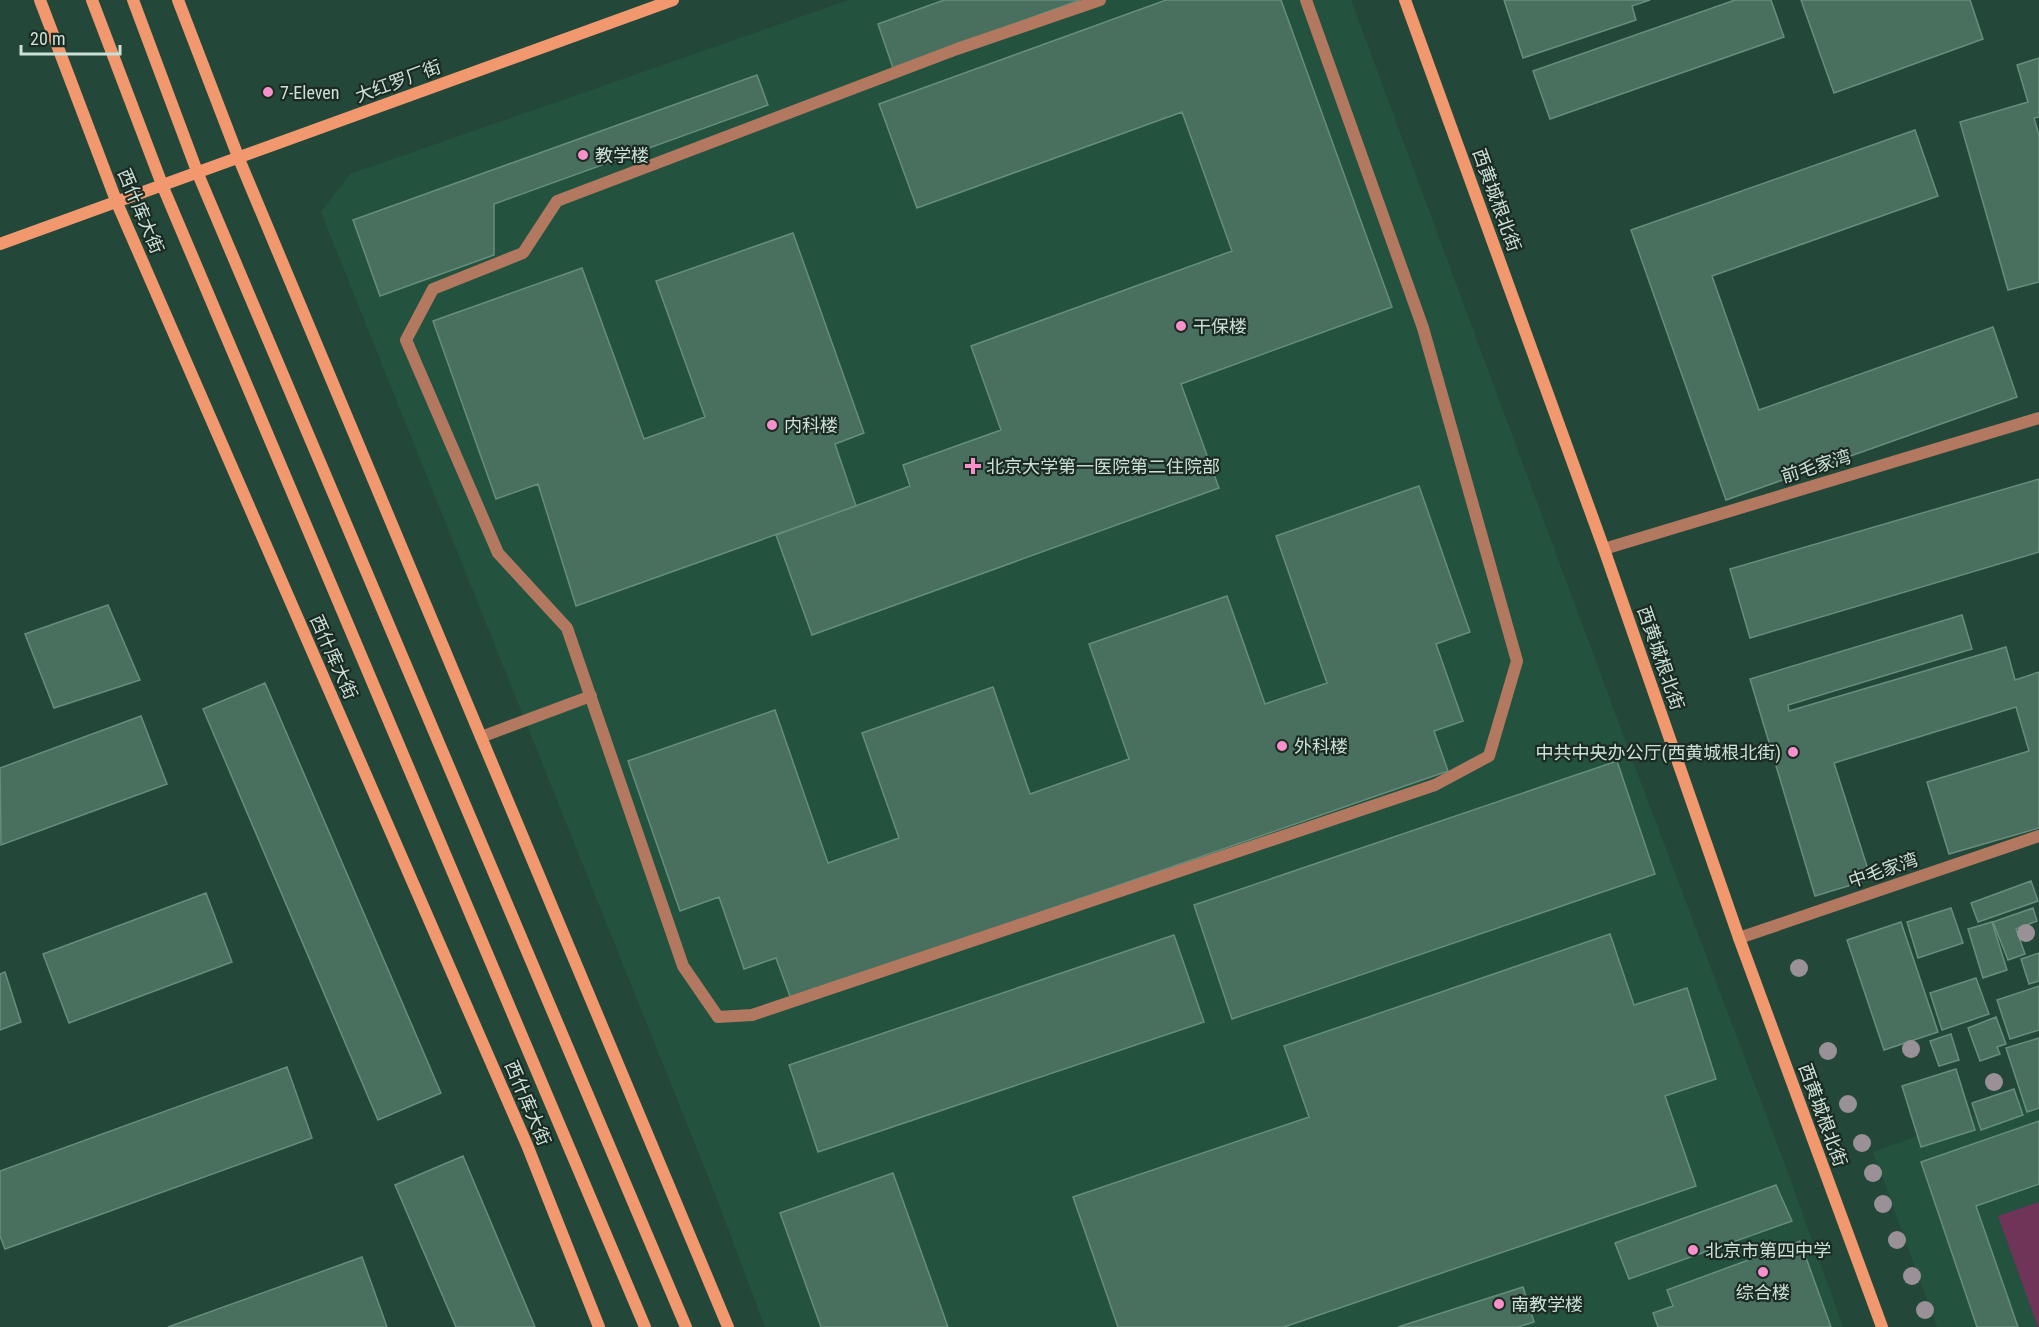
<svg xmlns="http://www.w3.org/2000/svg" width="2039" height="1327" viewBox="0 0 2039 1327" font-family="'Roboto Condensed','Noto Sans SC',sans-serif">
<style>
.built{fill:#23523f}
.green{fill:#713459}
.building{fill:#496f5f;stroke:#678e7d;stroke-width:1.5}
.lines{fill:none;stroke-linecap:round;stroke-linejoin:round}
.lane{stroke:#b27960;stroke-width:12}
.street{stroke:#b27960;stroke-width:12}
.secondary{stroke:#f1986f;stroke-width:12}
.tree{fill:#999197}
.poi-dot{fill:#f890cc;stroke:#1b2b23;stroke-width:2}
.labels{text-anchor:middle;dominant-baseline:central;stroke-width:4.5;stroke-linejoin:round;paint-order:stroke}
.street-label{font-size:18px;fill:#cbe0d6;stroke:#1b2b23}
.poi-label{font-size:18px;fill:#cbe0d6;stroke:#1b2b23;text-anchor:start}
</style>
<rect width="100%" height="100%" fill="#234839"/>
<!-- built -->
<path class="built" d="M 849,0 L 1351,0 L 1628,748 L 1788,1173 L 1843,1327 L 765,1327 L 717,1199 L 321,212 L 350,174 Z
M 2039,1092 L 2039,1327 L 1937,1327 L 1873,1152 Z"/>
<!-- green -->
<path class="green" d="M 2039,1202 L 2039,1327 L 2038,1327 L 1998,1216 Z"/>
<!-- building -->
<path class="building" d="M 944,0 L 1080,0 L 893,68 L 878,24 Z
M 1166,0 L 1281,0 L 1392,307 L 1181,384 L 1219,488 L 812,635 L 776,535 L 910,486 L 903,465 L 1001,430 L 971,346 L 1232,251 L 1182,112 L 917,208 L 879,104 Z
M 1504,0 L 1650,0 L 1632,6 L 1636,20 L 1523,58 Z
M 1735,0 L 1771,0 L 1784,37 L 1550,119 L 1533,71 Z
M 1801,0 L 1970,0 L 1983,39 L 1834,93 Z
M 2039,58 L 2039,117 L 2034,118 L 2039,135 L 2039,282 L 2008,290 L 1960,122 L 2028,102 L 2017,65 Z
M 757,75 L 768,105 L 494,204 L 494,255 L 380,296 L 353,220 Z
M 1915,130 L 1938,196 L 1712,276 L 1759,410 L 1993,327 L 2017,397 L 1726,500 L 1631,230 Z
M 793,233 L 864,433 L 835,444 L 856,506 L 576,606 L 538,484 L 496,499 L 433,321 L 582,268 L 644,439 L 705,417 L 656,281 Z
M 2039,479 L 2039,552 L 1750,638 L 1730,569 Z
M 1419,486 L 1470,632 L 1436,644 L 1463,721 L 1434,731 L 1448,771 L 791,999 L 776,958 L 744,969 L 719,897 L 680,911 L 628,761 L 775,710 L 828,863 L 899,838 L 862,733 L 993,687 L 1030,794 L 1129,759 L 1089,644 L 1227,596 L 1265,704 L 1327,683 L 1276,536 Z
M 108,605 L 140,680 L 54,708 L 25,634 Z
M 1962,615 L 1972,649 L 1788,705 L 1789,711 L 2006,647 L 2015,680 L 2039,672 L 2039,828 L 1949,854 L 1927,782 L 2029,751 L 2016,707 L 1834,763 L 1871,879 L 1815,896 L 1750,679 Z
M 265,683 L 441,1093 L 378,1120 L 203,709 Z
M 141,716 L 167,784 L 1,845 L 0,768 Z
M 1617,761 L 1655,874 L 1232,1019 L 1194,905 Z
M 2031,881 L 2038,901 L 1978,922 L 1971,903 Z
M 206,893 L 232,962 L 69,1023 L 43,954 Z
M 1951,908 L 1963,943 L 1918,958 L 1907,922 Z
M 2033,908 L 2037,921 L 2016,929 L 2025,954 L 2008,960 L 1993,922 Z
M 1901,922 L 1938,1032 L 1884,1050 L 1847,940 Z
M 1992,922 L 2007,970 L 1983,978 L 1968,929 Z
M 1610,934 L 1634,1005 L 1687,988 L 1716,1079 L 1665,1096 L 1696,1186 L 1284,1327 L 1118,1327 L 1073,1197 L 1309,1117 L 1284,1046 Z
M 1174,935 L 1204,1022 L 818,1152 L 789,1065 Z
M 2039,953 L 2039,981 L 2029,984 L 2021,959 Z
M 5,972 L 21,1022 L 0,1030 L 0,974 Z
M 1976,978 L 1989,1014 L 1942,1030 L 1930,993 Z
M 2039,986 L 2039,1030 L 2010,1039 L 1997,1000 Z
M 1996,1017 L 2006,1044 L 1997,1047 L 2000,1054 L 1980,1061 L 1968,1028 Z
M 1951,1034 L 1959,1060 L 1939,1066 L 1930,1041 Z
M 2039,1038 L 2039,1108 L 2027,1112 L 2006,1048 Z
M 287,1067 L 312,1138 L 5,1249 L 0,1236 L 0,1171 Z
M 1956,1069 L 1975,1130 L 1921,1147 L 1902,1086 Z
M 2014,1089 L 2023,1115 L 1981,1130 L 1972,1103 Z
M 2039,1121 L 2039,1184 L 1976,1206 L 2018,1327 L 1977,1327 L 1921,1162 Z
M 463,1156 L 535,1327 L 456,1327 L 395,1185 Z
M 893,1173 L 948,1327 L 821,1327 L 780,1213 Z
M 1776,1185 L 1792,1221 L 1629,1279 L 1615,1243 Z
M 1800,1241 L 1831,1327 L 1658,1327 L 1653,1313 L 1673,1306 L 1667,1290 Z
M 362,1257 L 387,1327 L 168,1327 Z
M 1523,1287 L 1534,1322 L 1518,1327 L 1398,1327 Z"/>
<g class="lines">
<!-- lane -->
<path class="lane" d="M 1100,0 L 957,49 L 557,201 L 523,253 L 433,289 L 406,340 L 498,553 L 567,628 L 683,966 L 718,1017 L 752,1015 L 1435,785 L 1489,756 L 1517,661 L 1423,328 L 1306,0
M 481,737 L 591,696
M 1739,938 L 2039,836"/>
<!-- street -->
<path class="street" d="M 1604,549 L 2039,418"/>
<!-- secondary -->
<path class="secondary" d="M 40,0 L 117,203 L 527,1145 L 599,1327
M 92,0 L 163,187 L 645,1327
M 133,0 L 198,174 L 686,1327
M 178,0 L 239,159 L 728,1327
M 1405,0 L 1604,549 L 1739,938 L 1882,1327
M 0,244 L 673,0"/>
</g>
<!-- trees -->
<g class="tree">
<circle cx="2026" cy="933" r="9"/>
<circle cx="1799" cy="968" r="9"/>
<circle cx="1911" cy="1049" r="9"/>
<circle cx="1828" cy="1051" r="9"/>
<circle cx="1994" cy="1082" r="9"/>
<circle cx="1848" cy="1104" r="9"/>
<circle cx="1862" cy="1143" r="9"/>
<circle cx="1873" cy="1173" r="9"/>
<circle cx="1883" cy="1204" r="9"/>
<circle cx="1897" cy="1240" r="9"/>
<circle cx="1912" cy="1276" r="9"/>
<circle cx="1925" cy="1310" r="9"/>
</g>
<!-- markers -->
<g class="poi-dot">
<circle cx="268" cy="92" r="6"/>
<circle cx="583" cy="155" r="6"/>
<circle cx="1181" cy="326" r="6"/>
<circle cx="772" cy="425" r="6"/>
<path d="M970 457h6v6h6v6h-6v6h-6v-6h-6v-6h6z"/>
<circle cx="1282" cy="746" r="6"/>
<circle cx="1793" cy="752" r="6"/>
<circle cx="1693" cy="1250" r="6"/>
<circle cx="1763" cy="1272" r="6"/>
<circle cx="1499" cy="1304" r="6"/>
</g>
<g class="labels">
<!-- street labels -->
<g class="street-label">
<text transform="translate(398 81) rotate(-20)">大红罗厂街</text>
<text transform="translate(1497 200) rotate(70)">西黄城根北街</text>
<text transform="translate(141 211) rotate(67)">西什库大街</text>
<text transform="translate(1816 466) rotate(-17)">前毛家湾</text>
<text transform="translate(334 657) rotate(66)">西什库大街</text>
<text transform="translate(1661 658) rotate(71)">西黄城根北街</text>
<text transform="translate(1883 870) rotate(-19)">中毛家湾</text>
<text transform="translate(528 1103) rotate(67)">西什库大街</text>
<text transform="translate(1823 1115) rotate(70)">西黄城根北街</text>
</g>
<!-- poi labels -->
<g class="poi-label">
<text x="280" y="92">7-Eleven</text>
<text x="595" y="155">教学楼</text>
<text x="1193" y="326">干保楼</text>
<text x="784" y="425">内科楼</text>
<text x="986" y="466">北京大学第一医院第二住院部</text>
<text x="1294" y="746">外科楼</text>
<text x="1781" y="752" text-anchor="end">中共中央办公厅(西黄城根北街)</text>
<text x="1705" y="1250">北京市第四中学</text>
<text x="1763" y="1292" text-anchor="middle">综合楼</text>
<text x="1511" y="1304">南教学楼</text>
</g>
</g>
<!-- scale -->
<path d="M21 45v9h99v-9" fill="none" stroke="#cbe0d6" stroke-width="3"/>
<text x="30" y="45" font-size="18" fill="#cbe0d6" stroke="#1b2b23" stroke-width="4.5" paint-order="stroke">20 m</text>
</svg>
